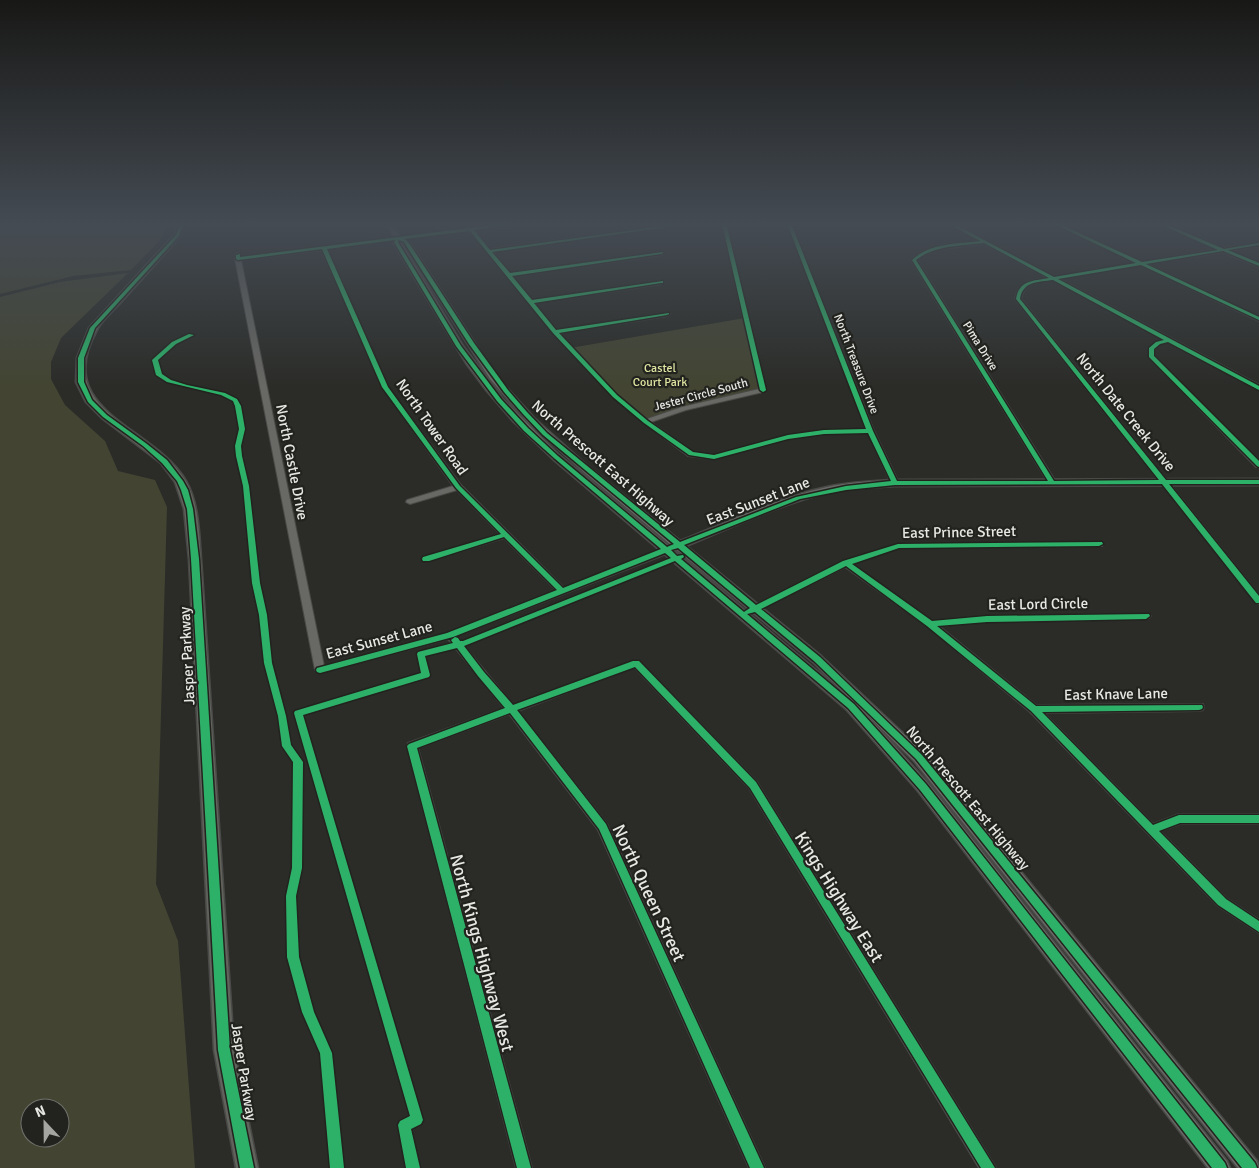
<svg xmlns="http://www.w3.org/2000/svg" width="1259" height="1168" viewBox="0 0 1259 1168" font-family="Signika,sans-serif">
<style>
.green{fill:#434532;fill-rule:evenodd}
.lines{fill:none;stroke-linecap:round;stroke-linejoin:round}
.minor-casing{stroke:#494947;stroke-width:2}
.tertiary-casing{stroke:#494947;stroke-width:3}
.secondary-casing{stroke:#494947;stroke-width:3}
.minor{fill:#686864;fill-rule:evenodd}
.tertiary{fill:#686864;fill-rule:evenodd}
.secondary{fill:#61625b;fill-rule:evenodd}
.cycleway-casing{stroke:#22231e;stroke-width:3}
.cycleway{fill:#2db169;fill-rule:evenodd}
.labels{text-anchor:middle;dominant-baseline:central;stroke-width:4.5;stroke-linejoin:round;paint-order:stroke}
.far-street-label{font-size:12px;fill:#e7e7e4;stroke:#22231e}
.far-park-label{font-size:12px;fill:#e0e5a1;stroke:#22231e}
.street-label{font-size:15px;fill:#e7e7e4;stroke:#22231e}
.near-street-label{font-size:18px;fill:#e7e7e4;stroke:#22231e}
</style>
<rect width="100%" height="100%" fill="#2b2c28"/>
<!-- green -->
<path class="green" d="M 0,223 L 168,223 L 161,239 L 131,270 L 73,276 L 0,294 Z
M 128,273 L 61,338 L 51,362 L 51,379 L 65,405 L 105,441 L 118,471 L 155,480 L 167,507 L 156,884 L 178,941 L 195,1168 L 0,1168 L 0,297 L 60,282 ZM 30,1108 L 60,1108 L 60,1138 L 30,1138 Z
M 745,318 L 763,390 L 646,422 L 570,348 Z"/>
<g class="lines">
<!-- minor casing -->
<g class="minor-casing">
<path id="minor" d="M 507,223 L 521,223 L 474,230 L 490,249 L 682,223 L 695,223 L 493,252 L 510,273 L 663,252 L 663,254 L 661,255 L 512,276 L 532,300 L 663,281 L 664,282 L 661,284 L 534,303 L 556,330 L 669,313 L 670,314 L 667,316 L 559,333 L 617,395 L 647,419 L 682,407 L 759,389 L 722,223 L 726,223 L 766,390 L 763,392 L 686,410 L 651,422 L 693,452 L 714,455 L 788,435 L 824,430 L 866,429 L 787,223 L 791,223 L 874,431 L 899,483 L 898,485 L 895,485 L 891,483 L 868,433 L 824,434 L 788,439 L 714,459 L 688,456 L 644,423 L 613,397 L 553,333 L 470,231 L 327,249 L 388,387 L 461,485 L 564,588 L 668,547 L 671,546 L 675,549 L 674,551 L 456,636 L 513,705 L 633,661 L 639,661 L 757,782 L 996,1168 L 979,1168 L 749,788 L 634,667 L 518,711 L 607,824 L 765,1168 L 749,1168 L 598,830 L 509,714 L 418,748 L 532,1168 L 516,1168 L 407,746 L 408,743 L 504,708 L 448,639 L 320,673 L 317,672 L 315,670 L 235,259 L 235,255 L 238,253 L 240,254 L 241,257 ZM 322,250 L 382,387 L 453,486 L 407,500 L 406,502 L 410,504 L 457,490 L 500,534 L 423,557 L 422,559 L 423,561 L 429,561 L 504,538 L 556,590 L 447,633 L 324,666 L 241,260 Z
M 947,223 L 953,223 L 1054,277 L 1136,263 L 1052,223 L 1058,223 L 1142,262 L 1218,249 L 1157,223 L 1163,223 L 1224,248 L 1259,243 L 1259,245 L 1229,251 L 1259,263 L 1259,267 L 1223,252 L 1147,264 L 1259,317 L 1259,321 L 1141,265 L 1059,279 L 1259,385 L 1259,390 L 1257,389 L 1168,342 L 1160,344 L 1154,350 L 1154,356 L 1259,461 L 1259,467 L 1256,467 L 1149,357 L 1149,348 L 1156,342 L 1164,340 L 1053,280 C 1038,283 1024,281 1021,299 L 1259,595 L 1259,604 L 1256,603 L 1015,299 C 1018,281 1033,280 1048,278 L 984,244 L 939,249 L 923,256 L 917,260 L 1056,482 L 1055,484 L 1049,484 L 911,260 C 929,243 956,243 979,241 Z
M 1099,542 L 1103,544 L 1102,546 L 899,548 L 852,564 L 932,621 L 987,616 L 1149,614 L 1151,616 L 1149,618 L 1146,619 L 987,622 L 939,626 L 1036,705 L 1203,704 L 1204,707 L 1203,710 L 1199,711 L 1044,713 L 1153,824 L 1179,814 L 1259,814 L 1259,824 L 1180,824 L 1160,831 L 1226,898 L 1259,920 L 1259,933 L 1218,906 L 1030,712 L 927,626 L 845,567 L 747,616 L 741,616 L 739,614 L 741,612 L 843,561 L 898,544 Z"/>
</g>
<!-- tertiary casing -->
<g class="tertiary-casing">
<path id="tertiary" d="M 386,223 L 392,223 L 400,237 L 407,240 L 411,245 L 496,376 L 534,418 L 591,469 L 680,541 C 728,522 776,498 827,487 C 849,482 872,481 895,480 L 1259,479 L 1259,485 L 895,486 C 872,487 849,487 826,493 C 778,505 732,527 686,546 L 821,656 L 924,753 L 1257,1161 L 1259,1168 L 1238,1168 L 914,761 L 863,711 L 928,783 L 1227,1161 L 1230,1168 L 1208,1168 L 918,791 L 846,709 L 553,459 L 514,422 L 487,391 L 466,363 L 393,242 L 395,238 ZM 400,241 L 406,247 L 490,379 L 528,422 L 585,473 L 671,545 L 669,546 L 559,455 L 502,398 L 463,346 ZM 677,550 L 813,662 L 848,697 L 674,551 Z"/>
</g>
<!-- secondary casing -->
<g class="secondary-casing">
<path id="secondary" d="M 179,223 L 185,223 L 180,236 C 161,258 141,280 122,301 C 114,310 102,319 97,330 C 50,412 154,426 186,481 C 199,504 199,533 201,559 L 234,1050 L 258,1168 L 236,1168 L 214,1050 L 189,559 L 184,509 L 175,482 L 161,463 L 102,418 L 86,402 L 76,382 L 77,358 L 89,328 L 175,234 Z"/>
</g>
<!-- minor -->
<use href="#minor" class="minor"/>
<!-- tertiary -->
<use href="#tertiary" class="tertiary"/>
<!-- secondary -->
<use href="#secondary" class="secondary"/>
<!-- cycleway casing -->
<g class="cycleway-casing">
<path id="cycleway" d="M 180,223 L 184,223 L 179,236 L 95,328 L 84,358 L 84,382 L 92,400 L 107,415 L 147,444 L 167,460 L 183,481 L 188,490 L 193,509 L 199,559 L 230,1050 L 254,1168 L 240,1168 L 218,1050 L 191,559 L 187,509 L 181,490 L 177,481 L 162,463 L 143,446 L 103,417 L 88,402 L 78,382 L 78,358 L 90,328 L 176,235 Z
M 509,223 L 521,223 L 474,230 L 490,250 L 684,223 L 695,223 L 492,252 L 510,273 L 663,252 L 663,253 L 661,254 L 512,276 L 532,300 L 663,281 L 663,283 L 661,283 L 534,303 L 556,330 L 669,313 L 669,314 L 667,315 L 559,333 L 617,395 L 648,421 L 693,452 L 714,455 L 788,435 L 824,430 L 866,429 L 787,223 L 791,223 L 873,431 L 897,481 L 1048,481 L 912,260 C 930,243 957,244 980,241 L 947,223 L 952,223 L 1054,277 L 1136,263 L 1052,223 L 1057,223 L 1142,262 L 1218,250 L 1157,223 L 1163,223 L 1224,249 L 1259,243 L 1259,245 L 1228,250 L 1259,263 L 1259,266 L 1223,251 L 1146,264 L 1259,317 L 1259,320 L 1141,265 L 1058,279 L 1259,386 L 1259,390 L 1257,389 L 1168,342 L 1160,344 L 1154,349 L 1154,356 L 1259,461 L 1259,467 L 1257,466 L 1149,357 L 1149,348 L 1156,342 L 1164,340 L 1053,280 C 1038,282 1023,281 1020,299 L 1166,480 L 1259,480 L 1259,484 L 1169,484 L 1259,596 L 1259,603 L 1256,603 L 1162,484 L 895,485 L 846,490 L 800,499 L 684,545 L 756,605 L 843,561 L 898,544 L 1102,542 L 1103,544 L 1099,546 L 899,548 L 852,564 L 932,621 L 987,616 L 1149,614 L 1150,616 L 1146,619 L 987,622 L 937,626 L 1036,706 L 1202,705 L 1203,707 L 1202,709 L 1199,710 L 1042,712 L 1153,825 L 1179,815 L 1259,815 L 1259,823 L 1180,823 L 1159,831 L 1226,899 L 1259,921 L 1259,932 L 1218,905 L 1031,711 L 927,626 L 846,566 L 761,609 L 820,657 L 922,755 L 1255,1163 L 1257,1168 L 1242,1168 L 916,759 L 814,661 L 755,612 L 747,614 L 854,704 L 926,784 L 1225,1163 L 1227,1168 L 1212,1168 L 920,790 L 848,708 L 675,561 L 464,646 L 484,672 L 513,705 L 633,661 L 639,661 L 756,782 L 995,1168 L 981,1168 L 750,788 L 635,667 L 517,710 L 606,824 L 764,1168 L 750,1168 L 599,829 L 510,713 L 417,748 L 531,1168 L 517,1168 L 407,746 L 409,744 L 505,708 L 478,676 L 457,648 L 425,656 L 430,675 L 429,677 L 303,715 L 423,1120 L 421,1124 L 411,1129 L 420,1168 L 406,1168 L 398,1125 L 400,1121 L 410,1116 L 294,713 L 295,711 L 421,673 L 417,654 L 418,652 L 453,643 L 451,640 L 455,637 L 458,638 L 460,641 L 463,641 L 671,558 L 665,553 L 453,637 L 320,673 L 317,672 L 316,670 L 317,668 L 447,633 L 557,590 L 504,537 L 429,561 L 423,561 L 422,559 L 423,557 L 501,534 L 456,488 L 382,387 L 322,249 L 238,260 L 236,259 L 236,255 L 240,254 L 240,257 ZM 470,231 L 553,333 L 613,397 L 644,423 L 689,455 L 714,459 L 788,439 L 824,434 L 868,433 L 891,481 L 846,486 L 796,497 L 680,542 L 547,433 L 527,412 L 508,390 L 474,343 L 411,246 L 406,240 L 404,239 ZM 395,240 L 394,242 L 456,346 L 497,401 L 524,431 L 554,458 L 661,549 L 563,588 L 460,486 L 388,387 L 327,249 ZM 399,240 L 404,242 L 407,247 L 469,344 L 504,392 L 523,414 L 543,435 L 674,544 L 667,547 L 558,456 L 528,428 L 501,399 L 461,346 L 398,242 ZM 984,243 L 1049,278 C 1033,281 1019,280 1016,299 L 1159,480 L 1054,481 L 916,260 C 935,245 961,246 984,243 ZM 678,548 L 750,608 L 744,612 L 681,559 L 684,557 L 683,555 L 677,556 L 671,550 Z
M 722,223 L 726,223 L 766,390 L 765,391 L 763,392 L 760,390 Z
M 189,334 L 194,335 L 176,344 L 158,360 L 162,374 L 171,380 L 187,385 L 225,393 L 237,399 L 241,406 L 245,429 L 241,446 L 242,456 L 249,486 L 260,583 L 267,615 L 272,663 L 286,716 L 291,745 L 303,762 L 302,868 L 296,896 L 299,957 L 314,1012 L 332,1053 L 344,1168 L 330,1168 L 320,1053 L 302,1012 L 287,957 L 286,896 L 292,868 L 293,762 L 282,746 L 278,716 L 264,663 L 259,615 L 252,583 L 243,486 L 236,456 L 235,446 L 239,429 L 235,406 L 233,401 L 221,395 L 167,382 L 156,375 L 152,360 L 172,342 Z"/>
</g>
<!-- cycleway -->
<use href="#cycleway" class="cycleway"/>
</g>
<!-- sky -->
<linearGradient id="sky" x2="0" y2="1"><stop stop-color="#181816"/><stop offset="0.58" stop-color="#444b53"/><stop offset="1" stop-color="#444b53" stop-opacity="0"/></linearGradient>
<rect width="1259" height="387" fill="url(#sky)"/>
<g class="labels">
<!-- far-street labels -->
<g class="far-street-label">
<text transform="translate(980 346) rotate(58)">Pima Drive</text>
<text transform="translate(856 364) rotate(69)">North Treasure Drive</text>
<text transform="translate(701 395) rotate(-15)">Jester Circle South</text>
</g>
<!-- far-park labels -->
<g class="far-park-label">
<text x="660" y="368">Castel<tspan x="660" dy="14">Court Park</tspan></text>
</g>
<!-- street labels -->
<g class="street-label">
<text transform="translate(1126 412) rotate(51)">North Date Creek Drive</text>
<text transform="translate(432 427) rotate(55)">North Tower Road</text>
<text transform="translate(292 462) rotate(79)">North Castle Drive</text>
<text transform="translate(603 463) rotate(41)">North Prescott East Highway</text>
<text transform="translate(758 501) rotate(-21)">East Sunset Lane</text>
<text transform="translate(959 532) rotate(-1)">East Prince Street</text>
<text transform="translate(1038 604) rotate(-1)">East Lord Circle</text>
<text transform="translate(379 640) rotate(-15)">East Sunset Lane</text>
<text transform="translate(187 656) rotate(-93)">Jasper Parkway</text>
<text transform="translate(1116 694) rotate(-1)">East Knave Lane</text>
<text transform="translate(968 798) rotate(50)">North Prescott East Highway</text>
<text transform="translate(244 1072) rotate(81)">Jasper Parkway</text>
</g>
<!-- near-street labels -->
<g class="near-street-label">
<text transform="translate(649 893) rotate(65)">North Queen Street</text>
<text transform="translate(839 897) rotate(58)">Kings Highway East</text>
<text transform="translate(482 953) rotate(75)">North Kings Highway West</text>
</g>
</g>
<!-- north arrow -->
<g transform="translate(45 1123) rotate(338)"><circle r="24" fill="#22231e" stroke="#71716d"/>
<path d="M0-4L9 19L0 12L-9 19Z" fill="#a5a6a2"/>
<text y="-8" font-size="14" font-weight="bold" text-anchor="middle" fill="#e7e7e4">N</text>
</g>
</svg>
